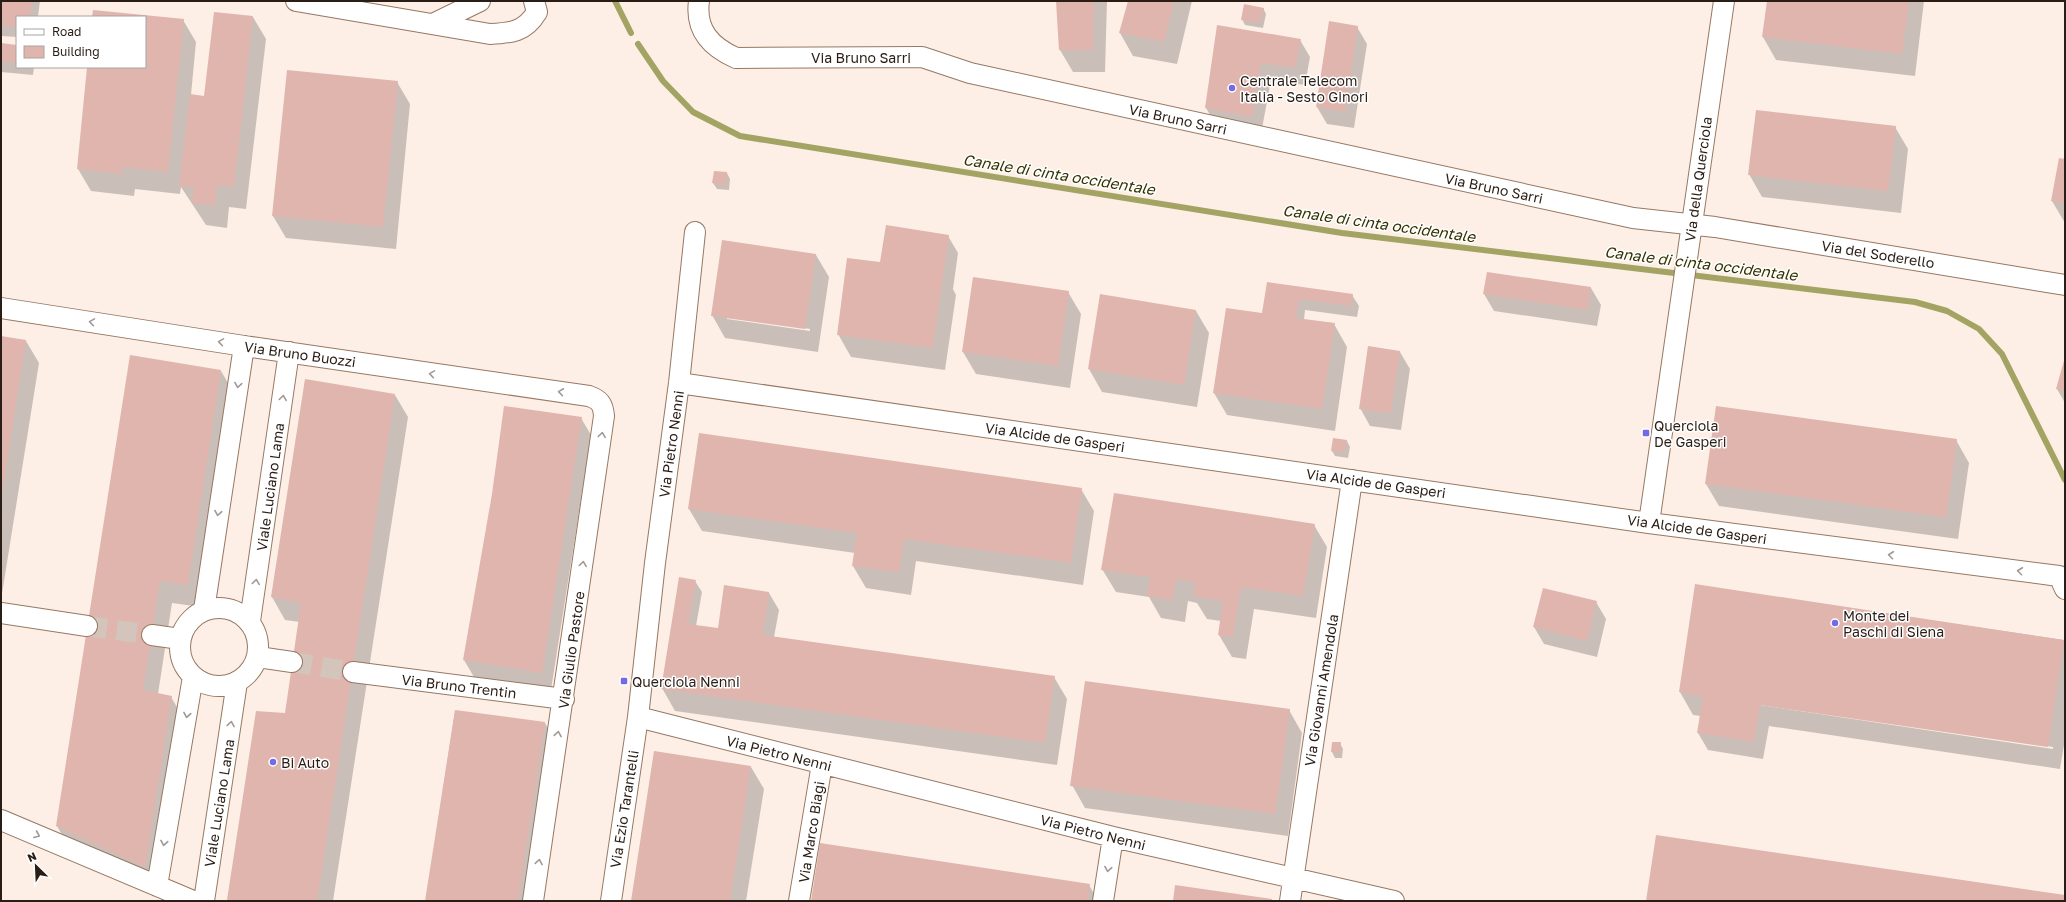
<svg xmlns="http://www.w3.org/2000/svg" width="2066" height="902" viewBox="0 0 2066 902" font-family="'Golos Text',sans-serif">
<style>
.shadow{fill:#0003;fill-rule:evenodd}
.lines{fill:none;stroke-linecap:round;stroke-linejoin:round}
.stream{stroke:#a3a463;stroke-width:6}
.building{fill:#dfb5ae}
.street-tunnel{stroke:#d3c5bc;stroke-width:20;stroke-dasharray:20 10;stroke-linecap:butt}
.street-casing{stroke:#967863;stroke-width:22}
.street{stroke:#fff;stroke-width:20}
.oneway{stroke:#9f9996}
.poi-dot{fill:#756ae5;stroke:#fff;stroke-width:1.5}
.labels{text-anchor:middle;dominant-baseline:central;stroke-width:3;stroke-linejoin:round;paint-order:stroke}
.street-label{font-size:14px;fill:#291d15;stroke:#fff}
.poi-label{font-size:14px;fill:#291d15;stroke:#fff;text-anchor:start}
.water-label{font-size:15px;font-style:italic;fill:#343300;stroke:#fff}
</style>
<rect width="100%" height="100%" fill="#fdefe6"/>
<!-- shadow -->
<path class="shadow" d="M 1,1 L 40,1 L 38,17 L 17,17 L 17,37 L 1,36 Z
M 1057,1 L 1107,1 L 1105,72 L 1073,72 L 1060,50 Z
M 1129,1 L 1192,1 L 1177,64 L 1133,56 L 1120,33 Z
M 1768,1 L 1924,1 L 1915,76 L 1776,60 L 1763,37 Z
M 1263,8 L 1266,14 L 1263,28 L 1245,25 L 1242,19 Z
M 94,11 L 183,20 L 196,42 L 191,95 L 205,97 L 253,17 L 266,39 L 246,209 L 229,207 L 227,228 L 206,225 L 181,187 L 180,194 L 135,189 L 134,196 L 91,191 L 78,169 L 88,67 L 145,67 L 145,17 L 93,17 Z
M 1218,26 L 1300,40 L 1310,57 L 1305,85 L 1271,80 L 1261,134 L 1216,125 L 1206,108 Z
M 1357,27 L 1367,44 L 1354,128 L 1327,124 L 1317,107 Z
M 1,44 L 17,46 L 17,67 L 34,67 L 33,75 L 1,72 Z
M 397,82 L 410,104 L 396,249 L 286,238 L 273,216 Z
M 1895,127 L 1908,149 L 1901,213 L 1762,197 L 1749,174 Z
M 2065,160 L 2065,223 L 2052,201 Z
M 727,173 L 730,179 L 729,190 L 717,189 L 713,183 Z
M 948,236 L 958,253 L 953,289 L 956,295 L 945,370 L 851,357 L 838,334 Z
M 816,255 L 829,277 L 818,352 L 725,338 L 712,315 ZM 727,317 L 810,329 L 810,331 L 727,319 Z
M 1268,283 L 1352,295 L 1359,306 L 1357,317 L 1305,310 L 1304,320 L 1334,324 L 1347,347 L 1335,431 L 1227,415 L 1214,393 L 1264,314 Z
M 1591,288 L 1601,305 L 1597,326 L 1494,311 L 1484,294 Z
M 1068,292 L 1081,314 L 1070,388 L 976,374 L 963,352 Z
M 1196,311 L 1209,333 L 1197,407 L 1102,392 L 1089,369 Z
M 1,337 L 26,341 L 39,363 L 1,600 Z
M 1400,352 L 1410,369 L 1401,430 L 1370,426 L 1360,408 Z
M 2065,359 L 2065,403 L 2057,389 Z
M 221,371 L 234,393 L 201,607 L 172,603 L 158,694 L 171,697 L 184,719 L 157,888 L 70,849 L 57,826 Z
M 395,395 L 408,417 L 333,901 L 229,901 L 286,714 L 300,622 L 285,620 L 272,597 Z
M 581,418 L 591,435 L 551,690 L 474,677 L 464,660 Z
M 1956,440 L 1969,463 L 1958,539 L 1719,506 L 1706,484 Z
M 1347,441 L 1350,447 L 1348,458 L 1335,456 L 1332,451 Z
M 1081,489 L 1094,511 L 1083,585 L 916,561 L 911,595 L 866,588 L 853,566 L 855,553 L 702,531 L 689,509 Z
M 1314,525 L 1327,547 L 1316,618 L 1254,609 L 1246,659 L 1232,657 L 1219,635 L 1221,621 L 1207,619 L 1197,603 L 1188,601 L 1185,622 L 1161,618 L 1149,597 L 1116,592 L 1102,569 Z
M 695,581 L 702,592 L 696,626 L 718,629 L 769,593 L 779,610 L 774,637 L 1054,677 L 1067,699 L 1057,765 L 675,711 L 662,688 Z
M 1696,586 L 2064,640 L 2065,739 L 2060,769 L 1769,726 L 1763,759 L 1708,750 L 1698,733 L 1701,716 L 1693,715 L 1680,692 ZM 1720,698 L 2053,747 L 2053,749 L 1720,699 Z
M 1596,602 L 1606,619 L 1597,657 L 1544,644 L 1534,627 Z
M 1289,710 L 1302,733 L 1288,836 L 1085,808 L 1072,785 Z
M 455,711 L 545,723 L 558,746 L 534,901 L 426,901 Z
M 1333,743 L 1340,743 L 1343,749 L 1342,758 L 1335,758 L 1332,752 Z
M 751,767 L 764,789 L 746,901 L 632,901 Z
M 1089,885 L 1098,901 L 812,901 Z"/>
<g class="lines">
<!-- stream -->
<path class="stream" d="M 615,1 L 631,33
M 638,44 L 663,81 L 693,112 L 740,136 L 1342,233 L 1915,302 L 1947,311 L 1979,329 L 2002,354 L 2065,480"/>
</g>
<!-- building -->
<path class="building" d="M 1,1 L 32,1 L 30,17 L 17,17 L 17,27 L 1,25 Z
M 1056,1 L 1094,1 L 1093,50 L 1059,50 Z
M 1128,1 L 1174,1 L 1164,42 L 1119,33 Z
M 1767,1 L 1909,1 L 1902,54 L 1762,37 Z
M 1244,4 L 1264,8 L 1260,23 L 1241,20 Z
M 93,10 L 184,19 L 168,172 L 122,167 L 122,174 L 77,169 L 87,67 L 145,67 L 145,17 L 92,17 Z
M 214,12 L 253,16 L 234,187 L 217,185 L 215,205 L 192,203 L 194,187 L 179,186 L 190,94 L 204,96 Z
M 1329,21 L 1358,26 L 1345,112 L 1316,107 Z
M 1217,25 L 1301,39 L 1295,68 L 1261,63 L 1252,117 L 1205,108 Z
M 1,43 L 17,45 L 17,63 L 1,61 Z
M 287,70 L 398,81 L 383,227 L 272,216 Z
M 1756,110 L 1896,126 L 1888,191 L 1748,175 Z
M 2059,158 L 2065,159 L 2065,203 L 2051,201 Z
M 714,171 L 727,172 L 726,185 L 712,183 Z
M 886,225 L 949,235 L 933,348 L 837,335 L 847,258 L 880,262 Z
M 722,240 L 816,254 L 805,329 L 711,316 Z
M 1487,272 L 1591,287 L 1588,310 L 1483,294 Z
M 973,277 L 1069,291 L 1058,366 L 962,352 Z
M 1267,282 L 1353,294 L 1351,306 L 1299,299 L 1296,318 L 1335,323 L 1322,409 L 1213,393 L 1226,308 L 1262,313 Z
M 1100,294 L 1196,310 L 1184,385 L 1088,369 Z
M 1,336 L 26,340 L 2,493 L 1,493 Z
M 1368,346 L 1400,351 L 1391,413 L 1359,409 Z
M 130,355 L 221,370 L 188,585 L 160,581 L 143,690 L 172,696 L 145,867 L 56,826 Z
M 2065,357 L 2065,391 L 2056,389 Z
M 305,379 L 395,394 L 317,901 L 229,901 L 227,900 L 256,711 L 285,713 L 301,603 L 271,597 Z
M 504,406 L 582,417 L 542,673 L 463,660 L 492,494 Z
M 1716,406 L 1957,439 L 1946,517 L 1705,484 Z
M 699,433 L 1082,488 L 1071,563 L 904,539 L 899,572 L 852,566 L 857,533 L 688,509 Z
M 1333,438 L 1347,440 L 1345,453 L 1331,451 Z
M 1114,493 L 1315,524 L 1303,596 L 1241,587 L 1233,637 L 1218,635 L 1223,601 L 1193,596 L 1195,582 L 1176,579 L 1172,600 L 1147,596 L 1150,577 L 1101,570 Z
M 679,577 L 696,580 L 688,624 L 718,628 L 724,585 L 769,592 L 763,635 L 1055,676 L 1045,743 L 661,689 Z
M 1695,584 L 2064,640 L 2048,747 L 1760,705 L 1754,742 L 1697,733 L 1703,696 L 1679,692 Z
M 1543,588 L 1597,601 L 1587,641 L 1533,627 Z
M 1085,681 L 1290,709 L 1275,814 L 1070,786 Z
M 455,710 L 545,722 L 518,901 L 425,901 Z
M 1332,742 L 1341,742 L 1340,753 L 1331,752 Z
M 654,751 L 751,766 L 730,901 L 631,901 Z
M 1656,835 L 2065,895 L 2065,901 L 1646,901 Z
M 820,843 L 1090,884 L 1087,901 L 811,901 Z
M 1175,885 L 1272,899 L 1272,901 L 1173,901 Z"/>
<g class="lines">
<!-- street-tunnel -->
<path class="street-tunnel" d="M 87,626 L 152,635
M 292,662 L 353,672"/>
<!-- street casing -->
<g class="street-casing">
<path id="street" d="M 296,1 L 490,34 C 511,33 525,32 537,12 L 534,1
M 699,1 C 695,30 711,47 736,58 L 922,57 L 970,73 L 1633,218 L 1715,227 L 2065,285
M 433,24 L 480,1
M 1,308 L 244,346 L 589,396 C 600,400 603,404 604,416 L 533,901
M 679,383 L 1649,523 L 2059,576 L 2065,589
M 1649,523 L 1724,1
M180 647a39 39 0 1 1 78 0a39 39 0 1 1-78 0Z
M 204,610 L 244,346
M 1,613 L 87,626
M 250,621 L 289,352
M 152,635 L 180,639
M 258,657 L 292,662
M 353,672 L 564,699
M 638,717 L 1113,837 L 1394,901
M 1,820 L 193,901
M 157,886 L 193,677
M 204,901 L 237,682
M 611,901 L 638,717 L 655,563 L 679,383 L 695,232
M 799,901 L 822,764
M 1103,901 L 1113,837
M 1290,901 L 1352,480"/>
</g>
<!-- street -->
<use href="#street" class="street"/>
</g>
<!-- one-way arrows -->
<defs><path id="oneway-chevron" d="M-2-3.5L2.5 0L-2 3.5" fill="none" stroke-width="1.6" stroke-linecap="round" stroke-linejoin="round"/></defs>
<g class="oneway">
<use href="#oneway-chevron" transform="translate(92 322) rotate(-171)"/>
<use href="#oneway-chevron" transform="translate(221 342) rotate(-171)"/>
<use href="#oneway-chevron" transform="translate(432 374) rotate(-171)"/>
<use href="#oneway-chevron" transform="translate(238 385) rotate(99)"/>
<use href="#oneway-chevron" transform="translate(561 392) rotate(-172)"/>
<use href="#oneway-chevron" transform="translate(283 398) rotate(-82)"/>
<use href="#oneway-chevron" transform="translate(602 435) rotate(-82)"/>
<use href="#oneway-chevron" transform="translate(218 513) rotate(99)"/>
<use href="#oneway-chevron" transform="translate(1891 555) rotate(-173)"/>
<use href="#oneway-chevron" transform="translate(583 564) rotate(-82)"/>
<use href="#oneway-chevron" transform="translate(2020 571) rotate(-173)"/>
<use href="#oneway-chevron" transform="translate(256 582) rotate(-82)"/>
<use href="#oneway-chevron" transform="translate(187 715) rotate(100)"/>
<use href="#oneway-chevron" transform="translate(231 724) rotate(-81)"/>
<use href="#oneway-chevron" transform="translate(558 734) rotate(-81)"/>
<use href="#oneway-chevron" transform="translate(37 835) rotate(23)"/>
<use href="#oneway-chevron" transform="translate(164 843) rotate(100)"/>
<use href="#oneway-chevron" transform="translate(539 862) rotate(-81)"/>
<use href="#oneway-chevron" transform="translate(1108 869) rotate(99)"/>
</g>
<!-- markers -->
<g class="poi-dot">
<circle cx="1232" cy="88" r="4"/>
<rect x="1642" y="429" width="8" height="8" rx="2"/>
<circle cx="1835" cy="623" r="4"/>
<rect x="620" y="677" width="8" height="8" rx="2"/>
<circle cx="273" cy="762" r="4"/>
</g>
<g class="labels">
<!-- street labels -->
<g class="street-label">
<text x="861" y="57">Via Bruno Sarri</text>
<text transform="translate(1178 119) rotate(12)">Via Bruno Sarri</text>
<text transform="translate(1698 179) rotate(-82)">Via della Querciola</text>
<text transform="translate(1494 188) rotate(12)">Via Bruno Sarri</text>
<text transform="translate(1878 254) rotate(9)">Via del Soderello</text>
<text transform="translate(300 354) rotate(8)">Via Bruno Buozzi</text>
<text transform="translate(1055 437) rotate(8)">Via Alcide de Gasperi</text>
<text transform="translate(671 444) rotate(-82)">Via Pietro Nenni</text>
<text transform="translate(1376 483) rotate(8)">Via Alcide de Gasperi</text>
<text transform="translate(270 487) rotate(-82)">Viale Luciano Lama</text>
<text transform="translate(1697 529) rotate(8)">Via Alcide de Gasperi</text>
<text transform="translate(571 650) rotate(-82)">Via Giulio Pastore</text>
<text transform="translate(459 686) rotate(7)">Via Bruno Trentin</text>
<text transform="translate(1321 690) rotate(-81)">Via Giovanni Amendola</text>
<text transform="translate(779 753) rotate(14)">Via Pietro Nenni</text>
<text transform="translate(219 803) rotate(-81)">Viale Luciano Lama</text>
<text transform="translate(624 809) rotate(-81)">Via Ezio Tarantelli</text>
<text transform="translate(811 832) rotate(-81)">Via Marco Biagi</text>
<text transform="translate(1093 832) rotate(14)">Via Pietro Nenni</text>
</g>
<!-- poi labels -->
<g class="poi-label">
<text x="1240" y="80">Centrale Telecom<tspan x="1240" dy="16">Italia - Sesto Ginori</tspan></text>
<text x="1654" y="425">Querciola<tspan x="1654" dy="16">De Gasperi</tspan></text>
<text x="1843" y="615">Monte dei<tspan x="1843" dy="16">Paschi di Siena</tspan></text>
<text x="632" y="681">Querciola Nenni</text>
<text x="281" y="762">Bi Auto</text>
</g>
<!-- water labels -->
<g class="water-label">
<text transform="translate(1059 174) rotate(9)">Canale di cinta occidentale</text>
<text transform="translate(1379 223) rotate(8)">Canale di cinta occidentale</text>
<text transform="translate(1701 263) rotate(7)">Canale di cinta occidentale</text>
</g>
</g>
<!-- border -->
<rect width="2066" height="902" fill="none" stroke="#291d15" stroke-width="4"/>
<!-- legend -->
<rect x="16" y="16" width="130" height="52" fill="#ffffff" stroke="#a9a5a1"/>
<rect x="24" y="29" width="20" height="6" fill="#ffffff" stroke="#a9a5a1"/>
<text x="52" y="36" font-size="12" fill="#291d15">Road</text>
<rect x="24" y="46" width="20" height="12" fill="#dfb5ae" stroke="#a9a5a1"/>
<text x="52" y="56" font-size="12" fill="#291d15">Building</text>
<!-- north arrow -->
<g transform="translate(36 866) rotate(336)" stroke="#ffffff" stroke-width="3" paint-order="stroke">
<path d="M0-3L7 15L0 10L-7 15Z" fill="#291d15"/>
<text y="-6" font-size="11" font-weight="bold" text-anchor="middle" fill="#291d15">N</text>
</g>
</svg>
